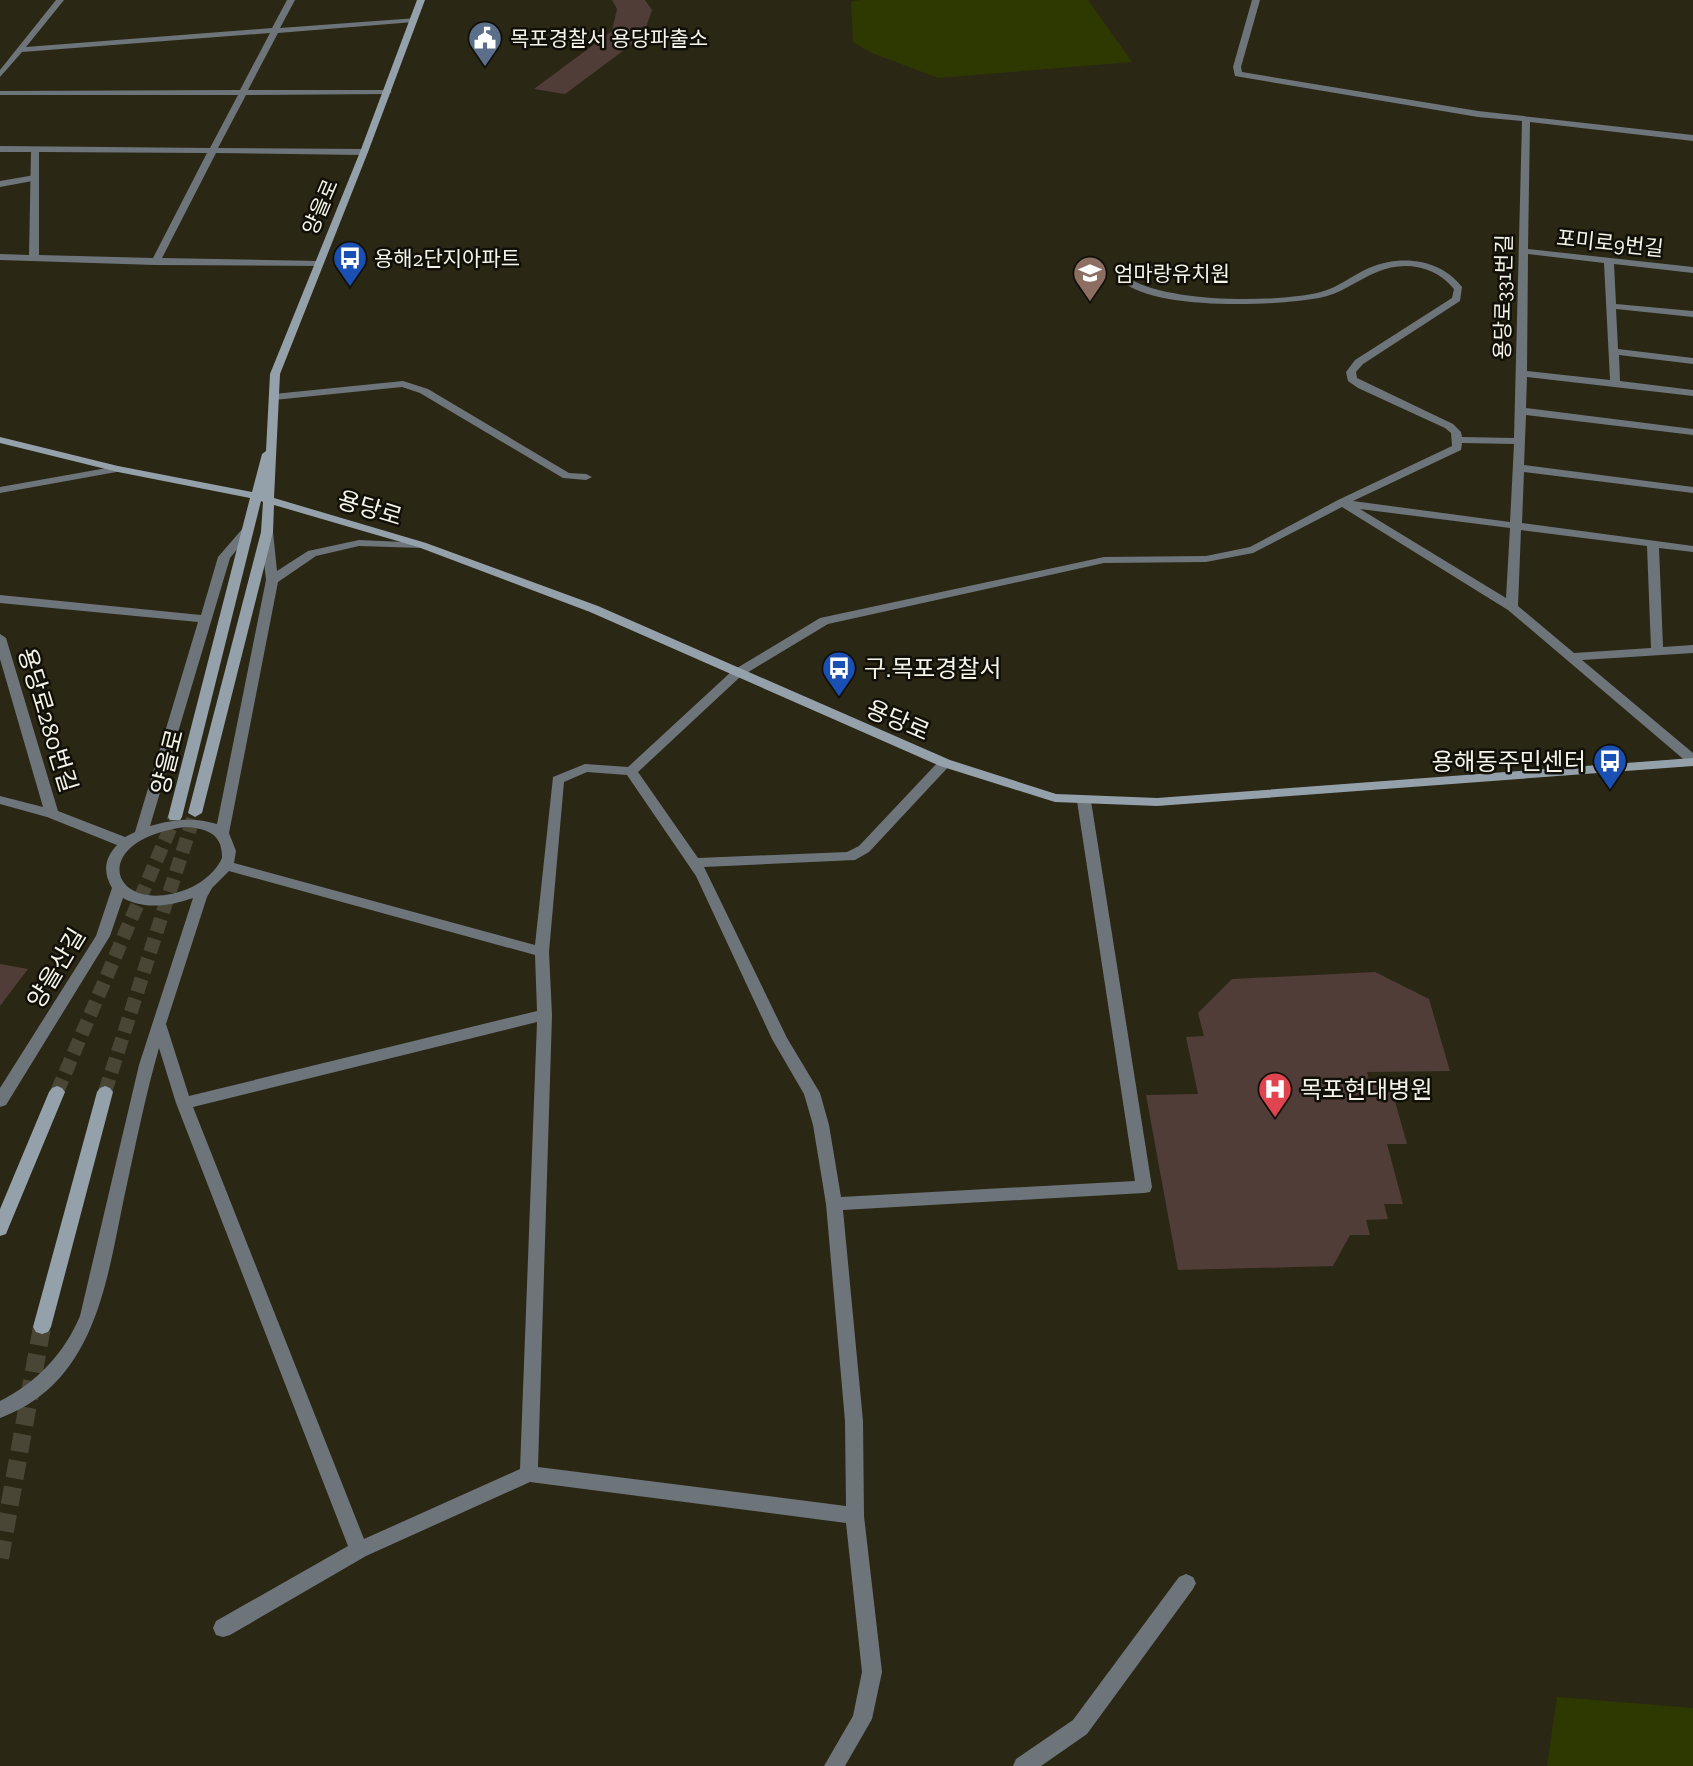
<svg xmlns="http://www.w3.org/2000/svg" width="1693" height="1766" viewBox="0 0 1693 1766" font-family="'Zilla Slab','Noto Sans KR',serif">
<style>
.green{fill:#2e3901}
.building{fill:#513d37}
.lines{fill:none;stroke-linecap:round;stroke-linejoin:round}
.secondary-tunnel-far1{stroke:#494635;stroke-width:14;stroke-dasharray:14 7;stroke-linecap:butt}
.secondary-tunnel{stroke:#494635;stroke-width:18;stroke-dasharray:18 9;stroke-linecap:butt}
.lane{fill:#6d757b;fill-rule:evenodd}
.street{fill:#6d757b;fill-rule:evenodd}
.secondary{fill:#94a1ab;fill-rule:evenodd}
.labels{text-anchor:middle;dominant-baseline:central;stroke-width:5;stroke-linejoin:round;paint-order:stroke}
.far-poi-label{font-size:21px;fill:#f6f4e9;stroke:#111008;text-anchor:start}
.far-street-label{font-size:21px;fill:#f6f4e9;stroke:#111008}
.street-label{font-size:24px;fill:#f6f4e9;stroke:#111008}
.poi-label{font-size:24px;fill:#f6f4e9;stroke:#111008;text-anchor:start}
</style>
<rect width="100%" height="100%" fill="#2b2715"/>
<!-- green -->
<path class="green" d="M 860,0 L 1088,0 L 1132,62 L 938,78 L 872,53 L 853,42 L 851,2 Z
M 1557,1697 L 1693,1708 L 1693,1766 L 1547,1766 Z"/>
<!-- building -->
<path class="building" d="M 612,0 L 645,0 L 652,10 L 643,36 L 565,94 L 534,89 L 612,31 L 617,9 Z
M 0,964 L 28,969 L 0,1006 Z
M 1375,972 L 1429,999 L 1450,1071 L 1367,1072 L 1369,1080 L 1389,1080 L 1407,1144 L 1387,1144 L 1403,1204 L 1384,1204 L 1388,1219 L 1366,1220 L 1370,1235 L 1350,1235 L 1333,1266 L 1178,1270 L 1146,1095 L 1198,1094 L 1186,1037 L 1204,1036 L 1198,1013 L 1232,979 Z"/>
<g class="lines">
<!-- secondary-tunnel-far1 -->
<path class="secondary-tunnel-far1" d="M 57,1092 L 175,817
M 105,1092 L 195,813"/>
<!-- secondary-tunnel -->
<path class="secondary-tunnel" d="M 0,1558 L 42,1327"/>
<!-- lane -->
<path class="lane" d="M 35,175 L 39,178 L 38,180 L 0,187 L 0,181 Z
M 403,381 L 428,389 L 569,473 L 586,474 L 592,477 L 586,480 L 563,478 L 420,393 L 402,387 L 274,400 L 269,397 L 274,394 Z"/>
<!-- street -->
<path class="street" d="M 56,0 L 64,0 L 26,47 L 272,28 L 287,0 L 295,0 L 280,28 L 417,18 L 417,22 L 414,22 L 278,33 L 248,90 L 388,90 L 392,92 L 388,94 L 246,95 L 218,148 L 364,149 L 368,152 L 364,155 L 216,153 L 162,258 L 318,261 L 323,264 L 321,266 L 155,265 L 0,260 L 0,254 L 29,255 L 31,152 L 0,152 L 0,146 L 210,148 L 238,95 L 0,95 L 0,91 L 240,90 L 270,33 L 22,52 L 0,77 L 0,70 ZM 39,152 L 207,153 L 153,258 L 39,255 Z
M 1252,0 L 1260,0 L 1241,67 L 1242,72 L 1478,111 L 1693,135 L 1693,141 L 1530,122 L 1528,249 L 1693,267 L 1693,273 L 1614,264 L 1616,304 L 1693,311 L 1693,317 L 1616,309 L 1618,349 L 1693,358 L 1693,364 L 1619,355 L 1620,381 L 1693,390 L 1693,396 L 1527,377 L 1526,408 L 1693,429 L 1693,435 L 1526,415 L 1524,465 L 1693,487 L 1693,493 L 1524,472 L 1522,523 L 1693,546 L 1693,552 L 1659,548 L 1663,647 L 1693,645 L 1693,653 L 1582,660 L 1693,753 L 1693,764 L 1688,763 L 1508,610 L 1342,507 L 1253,553 L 1206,562 L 1104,563 L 828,624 L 740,677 L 638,772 L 698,858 L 847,852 L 859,846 L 940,760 L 945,759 L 952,763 L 869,852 L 855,860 L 704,867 L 787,1038 L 820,1093 L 829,1125 L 841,1197 L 1135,1181 L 1077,801 L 1084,797 L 1091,801 L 1152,1187 L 1150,1192 L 1144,1193 L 843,1210 L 863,1421 L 864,1516 L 882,1672 L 872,1719 L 845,1766 L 824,1766 L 853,1716 L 862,1672 L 846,1523 L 530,1482 L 366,1556 L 230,1635 L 223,1637 L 216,1635 L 213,1628 L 216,1621 L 348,1546 L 176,1103 L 159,1048 C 145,1097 135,1148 124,1198 C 106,1284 95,1383 0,1418 L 0,1401 C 36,1383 64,1354 80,1316 L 139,1065 L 193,898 C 170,906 145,910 123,898 L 110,936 L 6,1105 L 0,1107 L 0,1088 L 96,936 L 112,888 C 103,872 104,859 117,845 L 47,817 L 0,804 L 0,796 L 43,807 L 0,659 L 0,634 L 6,638 L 58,811 L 125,837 L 135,832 L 198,622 L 0,603 L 0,595 L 201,615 L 218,557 L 244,527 L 252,527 L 252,531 L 230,558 L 150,826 C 174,819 194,817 217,824 L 266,580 L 261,532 L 263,530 L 271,530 L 273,532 L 277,571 L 308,551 L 359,540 L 426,543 L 426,547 L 422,548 L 359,546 L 316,556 L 278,582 L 229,833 L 236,851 L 234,863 L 535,945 L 553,777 L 585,764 L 628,767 L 732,671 L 820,618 L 1104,557 L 1206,556 L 1250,547 L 1338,500 L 1452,446 L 1451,433 L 1445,428 L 1358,388 L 1348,381 L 1346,372 L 1355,360 L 1452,298 L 1454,289 C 1436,266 1404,260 1377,272 C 1357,280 1341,294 1319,298 C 1274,306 1155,311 1120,280 L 1128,269 L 1158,265 L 1158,269 L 1134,273 L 1130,279 C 1171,303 1276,303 1321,292 C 1339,287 1353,275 1369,268 C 1401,254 1441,259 1462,287 L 1460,301 L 1363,364 L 1356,372 L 1357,378 L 1453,424 L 1461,432 L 1462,437 L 1514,438 L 1522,121 L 1478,117 L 1235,76 L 1233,67 ZM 1528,254 L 1604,263 L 1610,380 L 1527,371 ZM 1462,443 L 1514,444 L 1510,522 L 1353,501 L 1461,450 ZM 1360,509 L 1510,528 L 1506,598 ZM 1521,530 L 1647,546 L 1651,648 L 1574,653 L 1518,606 ZM 587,772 L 627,775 L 696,876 L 772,1039 L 804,1094 L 813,1125 L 826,1204 L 845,1421 L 846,1506 L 538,1467 L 552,1015 L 549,952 L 564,782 ZM 185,827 C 205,828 223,833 222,858 C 217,870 203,882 192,887 C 114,922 81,841 185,827 ZM 229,871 L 535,955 L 537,1011 L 189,1096 L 166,1024 L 207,897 L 212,888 ZM 537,1022 L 520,1469 L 364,1539 L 193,1107 Z
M 118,466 L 123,469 L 122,471 L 0,493 L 0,487 Z
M 1186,1574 L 1193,1577 L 1196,1583 L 1193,1589 L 1087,1734 L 1041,1766 L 1013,1766 L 1016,1759 L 1073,1720 L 1179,1577 Z"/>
<!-- secondary -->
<path class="secondary" d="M 417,0 L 425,0 L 368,152 L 280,374 L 274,498 L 426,543 L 598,606 L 950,760 L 1056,794 L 1157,798 L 1693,758 L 1693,766 L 1157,806 L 1055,802 L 940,766 L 590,612 L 418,547 L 274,505 L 273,532 L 202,813 L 195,817 L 188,813 L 261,532 L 263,502 L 261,501 L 182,817 L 180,820 L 170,820 L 168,817 L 250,498 L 118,472 L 0,443 L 0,437 L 118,466 L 252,492 L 262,454 L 266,451 L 270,374 L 360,152 Z
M 57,1086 L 62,1088 L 65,1092 L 8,1229 L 6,1234 L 0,1236 L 0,1209 L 49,1092 L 52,1088 Z
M 105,1086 L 110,1088 L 113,1092 L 51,1327 L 48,1332 L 42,1334 L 36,1332 L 33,1327 L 97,1092 L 100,1088 Z"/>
</g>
<!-- icons -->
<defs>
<g id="civic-pin" transform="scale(1.75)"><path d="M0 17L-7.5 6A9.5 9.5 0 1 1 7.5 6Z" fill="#5c6f8a" stroke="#111008"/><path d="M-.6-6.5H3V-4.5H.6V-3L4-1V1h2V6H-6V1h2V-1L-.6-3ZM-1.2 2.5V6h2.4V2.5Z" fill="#fff"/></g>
<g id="bus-pin" transform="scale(1.75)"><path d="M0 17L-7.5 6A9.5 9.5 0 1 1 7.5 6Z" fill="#1a4fb4" stroke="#111008"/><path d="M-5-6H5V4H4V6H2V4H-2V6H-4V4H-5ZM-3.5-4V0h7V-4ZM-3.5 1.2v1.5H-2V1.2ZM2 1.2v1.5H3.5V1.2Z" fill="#fff"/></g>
<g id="school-pin" transform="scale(1.75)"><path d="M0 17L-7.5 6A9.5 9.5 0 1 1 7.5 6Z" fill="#8d6e63" stroke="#111008"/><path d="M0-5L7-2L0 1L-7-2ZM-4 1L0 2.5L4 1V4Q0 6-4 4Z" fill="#fff"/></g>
<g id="hospital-pin" transform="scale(1.75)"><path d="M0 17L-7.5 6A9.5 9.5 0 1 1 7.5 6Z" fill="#e0444e" stroke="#111008"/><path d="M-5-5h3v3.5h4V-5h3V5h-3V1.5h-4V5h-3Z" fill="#fff"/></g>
</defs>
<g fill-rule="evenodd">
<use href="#civic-pin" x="485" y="38"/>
<use href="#bus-pin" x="350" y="258"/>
<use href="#school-pin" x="1090" y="273"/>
<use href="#bus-pin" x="839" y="668"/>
<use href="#bus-pin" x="1610" y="761"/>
<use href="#hospital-pin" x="1275" y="1089"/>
</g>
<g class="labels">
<!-- far-poi labels -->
<g class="far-poi-label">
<text x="510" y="38">목포경찰서 용당파출소</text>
<text x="374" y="258">용해2단지아파트</text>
<text x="1114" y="273">엄마랑유치원</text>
</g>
<!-- far-street labels -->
<g class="far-street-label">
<text transform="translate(320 207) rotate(-67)">양을로</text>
<text transform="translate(1610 243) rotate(6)">포미로9번길</text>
<text transform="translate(1503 297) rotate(-89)">용당로331번길</text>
</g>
<!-- street labels -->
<g class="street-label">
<text transform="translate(370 508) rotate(17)">용당로</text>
<text transform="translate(48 720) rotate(73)">용당로280번길</text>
<text transform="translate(898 720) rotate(23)">용당로</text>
<text transform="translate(167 762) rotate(-76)">양을로</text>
<text transform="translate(56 968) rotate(-59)">양을산길</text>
</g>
<!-- poi labels -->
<g class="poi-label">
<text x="864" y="668">구.목포경찰서</text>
<text x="1586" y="761" text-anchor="end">용해동주민센터</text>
<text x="1300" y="1089">목포현대병원</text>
</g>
</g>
</svg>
